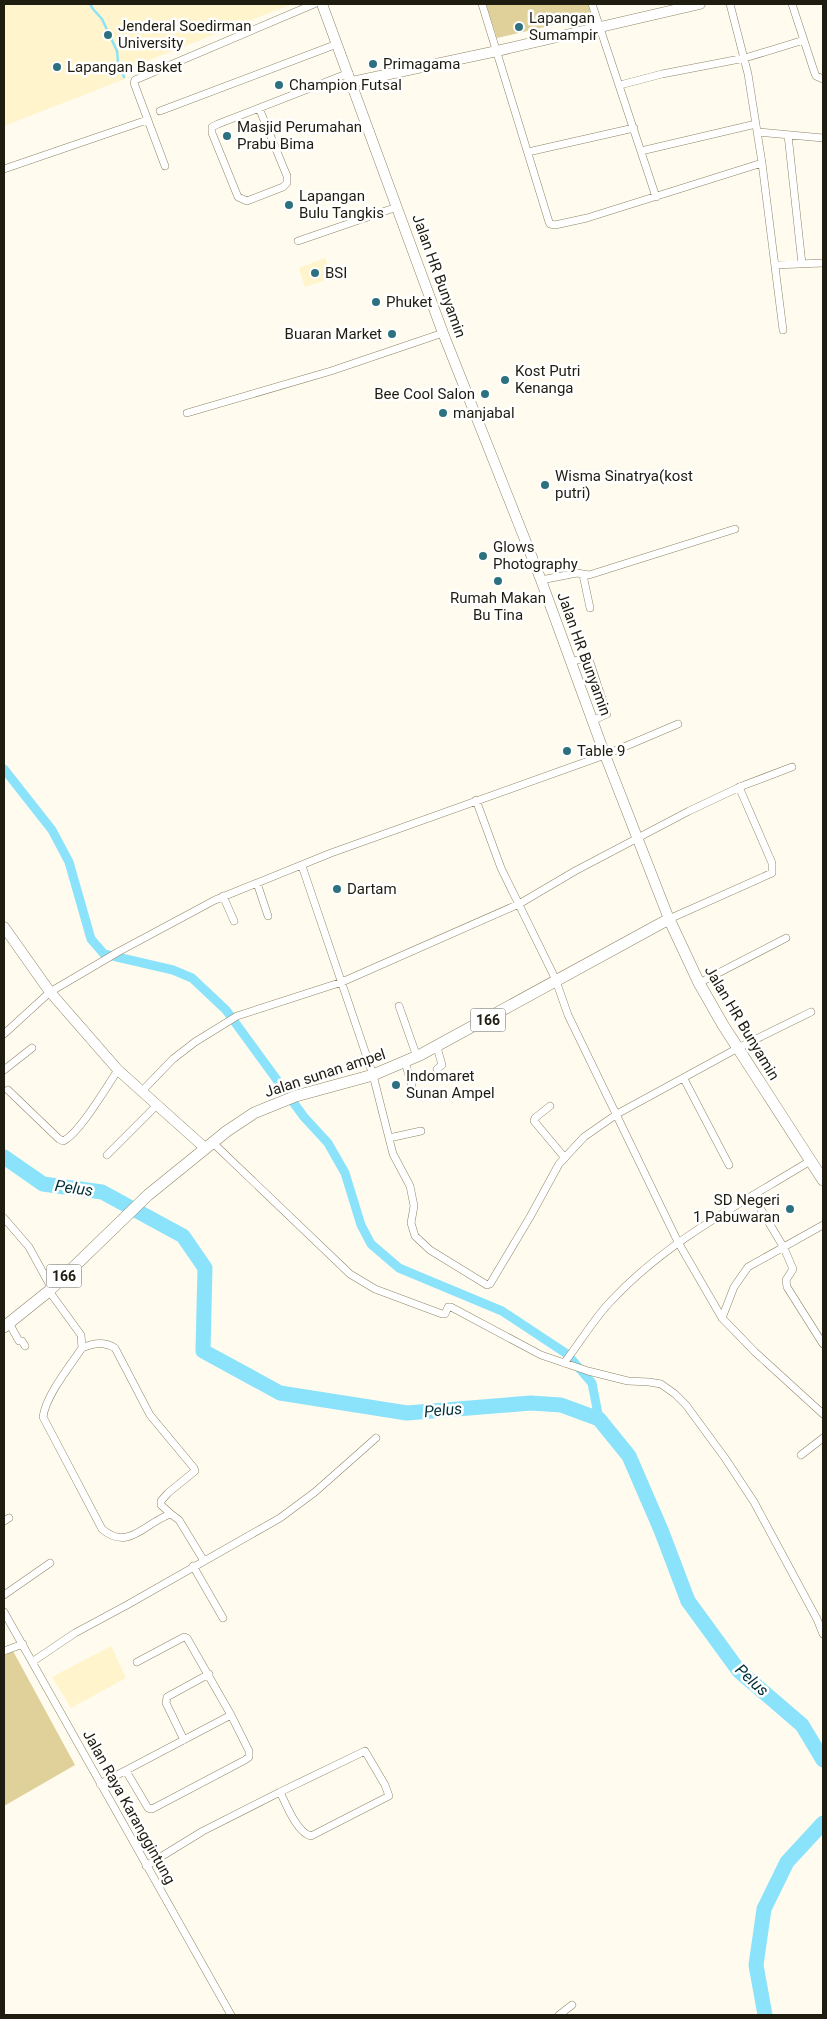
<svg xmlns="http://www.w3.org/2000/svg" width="827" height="2019" viewBox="0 0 827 2019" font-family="Roboto,sans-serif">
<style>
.built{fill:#fff4cb}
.green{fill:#e0d19b}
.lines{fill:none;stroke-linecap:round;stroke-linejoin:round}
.stream{stroke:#8ae3fa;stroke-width:2.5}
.canal{stroke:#8ae3fa;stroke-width:9}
.river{stroke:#8ae3fa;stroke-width:15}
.street-casing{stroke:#8e8567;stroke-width:8}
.secondary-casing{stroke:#8e8567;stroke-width:11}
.primary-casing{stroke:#8e8567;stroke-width:12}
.street{stroke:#fff;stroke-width:7}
.secondary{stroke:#fff;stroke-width:10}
.primary{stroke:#fff;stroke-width:11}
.poi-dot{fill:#2d7181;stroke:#fff;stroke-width:2}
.labels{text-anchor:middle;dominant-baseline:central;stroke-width:5;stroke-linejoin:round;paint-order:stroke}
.shield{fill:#fff;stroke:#626058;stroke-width:1}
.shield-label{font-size:14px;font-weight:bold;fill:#1f1c10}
.poi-label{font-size:15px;fill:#1f1c10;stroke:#fff;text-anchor:start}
.street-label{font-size:15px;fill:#1f1c10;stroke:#fff}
.water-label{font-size:16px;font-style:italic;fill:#033039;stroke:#fff}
</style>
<rect width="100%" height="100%" fill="#fffbee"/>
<!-- built -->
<path class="built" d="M 4,4 L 292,4 L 124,70 L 127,78 L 4,126 Z
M 325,258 L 332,278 L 305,287 L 299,268 Z
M 111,1646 L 126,1678 L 71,1708 L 52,1677 Z"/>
<!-- green -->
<path class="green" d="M 486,4 L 588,4 L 592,16 L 497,38 Z
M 13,1651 L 75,1765 L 4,1806 L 4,1656 Z"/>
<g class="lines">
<!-- stream -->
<path class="stream" d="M 90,4 L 93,9 L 102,19 L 117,51 L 118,62 L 124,77"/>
<!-- canal -->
<path class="canal" d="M 4,769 L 52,830 L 69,862 L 91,939 L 104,954 L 173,970 L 192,978 L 226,1010 L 304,1117 L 328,1143 L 345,1173 L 361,1225 L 371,1244 L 399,1268 L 502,1311 L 567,1354 L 592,1383 L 599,1419"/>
<!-- river -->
<path class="river" d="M 4,1157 L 43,1184 L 102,1192 L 183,1236 L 205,1268 L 203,1351 L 280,1393 L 407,1413 L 531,1403 L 561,1405 L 599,1419 L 629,1456 L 661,1530 L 688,1601 L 739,1671 L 802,1725 L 823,1760
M 765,2015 L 756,1965 L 764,1909 L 787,1862 L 823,1823"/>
<!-- street casing -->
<g class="street-casing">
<path id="street" d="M 482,4 L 549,222 L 550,224 L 555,225 L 587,218 L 762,163 L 748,74 L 730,4
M 592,4 L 656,197
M 792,4 L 814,71 L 816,76 L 823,79
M 620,85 L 662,74 L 745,58 L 804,40
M 259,108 L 287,176 L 287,183 L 283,187 L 247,201 L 238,197 L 212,133 L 212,127 L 218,124 L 349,73
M 160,111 L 337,44
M 758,132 L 823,138
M 788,135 L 802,264
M 641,151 L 756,124
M 528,152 L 634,128
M 762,163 L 783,330
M 165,166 L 134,83 L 135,80 L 314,4
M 4,169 L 147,120
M 298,241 L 397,207
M 775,265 L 823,263
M 187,413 L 331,371 L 443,333
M 583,575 L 590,608
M 541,580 L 577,573 L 589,575 L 735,529
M 571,662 L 584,658 L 589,660 L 591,665 L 607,714 L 592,721
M 476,800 L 501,868 L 555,978 L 568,1015 L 678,1242 L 722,1318 L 755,1352 L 823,1414
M 302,866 L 373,1075 L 393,1154 L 410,1186 L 414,1206 L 411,1223 L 415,1236 L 430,1250 L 487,1285 L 490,1284 L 530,1217 L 559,1164 L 584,1137 L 617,1114 L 738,1048 L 811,1012
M 257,883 L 268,916
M 223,896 L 234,921
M 669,919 L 772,873 L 772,863 L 739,787
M 699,983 L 786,938
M 399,1006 L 417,1057
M 4,1034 L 50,992 L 118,952 L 215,900 L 331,853 L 605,755 L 678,724
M 405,1062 L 412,1086
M 437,1069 L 442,1065 L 437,1047
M 4,1070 L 32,1048
M 684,1079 L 729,1165
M 8,1090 L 59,1139 L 63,1141 C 79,1134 107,1086 118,1070
M 142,1091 L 173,1059 L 195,1042 L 237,1016 L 342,982 L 519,904 L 575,871 L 689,811 L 742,786 L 792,767
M 550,1106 L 535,1118 L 534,1121 L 565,1158
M 389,1138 L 421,1131
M 212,1142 L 350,1274 L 375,1289 L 442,1314 L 445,1314 L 448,1307 L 451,1307 L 541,1355 L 588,1371 L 628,1381 L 649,1382 L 661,1384 L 675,1394 L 686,1405 L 725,1458 L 754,1502 L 817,1619 L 823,1634
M 107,1155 L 158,1104
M 753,1196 L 784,1248 L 793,1269 L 786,1280 L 787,1287 L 823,1344
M 4,1218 L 29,1247 L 52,1289
M 49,1291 L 81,1335 L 82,1348 C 70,1366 46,1395 43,1417 L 102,1529 C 129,1552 145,1522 171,1514 L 179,1520 L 204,1561
M 722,1318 L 734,1287 L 748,1267 L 823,1225
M 9,1323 L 19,1341 L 22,1341 L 25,1346
M 82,1348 C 93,1343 104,1341 115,1348 L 150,1415 L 194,1468 L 195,1471 L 168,1493 L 161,1501 L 161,1505 L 171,1514
M 564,1363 C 580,1343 594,1318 612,1300 C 668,1240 742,1203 810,1161
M 801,1455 L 823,1438
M 4,1521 L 9,1518
M 193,1566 L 223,1618
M 4,1595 L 50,1563
M 4,1612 L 231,2015
M 4,1651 L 23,1644
M 32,1662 L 75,1633 L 127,1605 L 280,1518 L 315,1492 L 376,1438
M 184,1740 L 166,1703 L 167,1697 L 209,1674
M 126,1771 L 148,1808 L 152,1809 L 245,1760 L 249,1757 L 249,1751 L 231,1715
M 100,1784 L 231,1715 L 187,1638 L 184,1637 L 137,1662
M 146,1866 L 203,1831 L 280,1792 C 286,1804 297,1833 311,1836 L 389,1796 L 385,1785 L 365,1751 L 280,1792
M 559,2015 L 572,2005"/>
</g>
<!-- secondary casing -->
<g class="secondary-casing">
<path id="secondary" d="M 322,4 L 443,333 L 541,580 L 605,755 L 669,919
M 352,82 L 497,51 L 700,4
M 4,927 L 50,992 L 118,1070 L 205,1148"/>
</g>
<!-- primary casing -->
<g class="primary-casing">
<path id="primary" d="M 4,1327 L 49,1291 L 148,1195 L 227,1131 L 254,1113 L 296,1096 L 373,1075 L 420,1055 L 669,919 L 699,983 L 723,1025 L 823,1180"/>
</g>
<!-- street -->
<use href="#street" class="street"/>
<!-- secondary -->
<use href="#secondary" class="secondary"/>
<!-- primary -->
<use href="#primary" class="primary"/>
</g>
<!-- markers -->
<g class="poi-dot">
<circle cx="519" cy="27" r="5"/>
<circle cx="108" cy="35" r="5"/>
<circle cx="373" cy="64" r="5"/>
<circle cx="57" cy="67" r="5"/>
<circle cx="279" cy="85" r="5"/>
<circle cx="227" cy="136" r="5"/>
<circle cx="289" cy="205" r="5"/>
<circle cx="315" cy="273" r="5"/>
<circle cx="376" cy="302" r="5"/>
<circle cx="392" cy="334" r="5"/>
<circle cx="505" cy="380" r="5"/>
<circle cx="485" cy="394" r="5"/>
<circle cx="443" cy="413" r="5"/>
<circle cx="545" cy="485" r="5"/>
<circle cx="483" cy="556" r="5"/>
<circle cx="498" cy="581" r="5"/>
<circle cx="567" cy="751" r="5"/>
<circle cx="337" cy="889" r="5"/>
<circle cx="396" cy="1085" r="5"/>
<circle cx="790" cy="1209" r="5"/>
</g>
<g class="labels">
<!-- shield labels -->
<g class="shield">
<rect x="470.5" y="1008.5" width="35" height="23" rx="4"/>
<rect x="46.5" y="1264.5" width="35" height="23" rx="4"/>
</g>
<g class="shield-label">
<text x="488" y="1020">166</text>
<text x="64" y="1276">166</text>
</g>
<!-- poi labels -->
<g class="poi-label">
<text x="529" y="18">Lapangan<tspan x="529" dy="17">Sumampir</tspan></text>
<text x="118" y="26">Jenderal Soedirman<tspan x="118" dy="17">University</tspan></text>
<text x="383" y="64">Primagama</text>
<text x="67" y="67">Lapangan Basket</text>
<text x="289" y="85">Champion Futsal</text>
<text x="237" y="127">Masjid Perumahan<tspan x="237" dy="17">Prabu Bima</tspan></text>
<text x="299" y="196">Lapangan<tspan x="299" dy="17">Bulu Tangkis</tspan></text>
<text x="325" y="273">BSI</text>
<text x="386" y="302">Phuket</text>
<text x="382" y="334" text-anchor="end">Buaran Market</text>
<text x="515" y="371">Kost Putri<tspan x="515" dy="17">Kenanga</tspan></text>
<text x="475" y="394" text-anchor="end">Bee Cool Salon</text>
<text x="453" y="413">manjabal</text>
<text x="555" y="476">Wisma Sinatrya(kost<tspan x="555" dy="17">putri)</tspan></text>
<text x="493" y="547">Glows<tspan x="493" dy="17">Photography</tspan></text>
<text x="498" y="598" text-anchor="middle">Rumah Makan<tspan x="498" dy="17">Bu Tina</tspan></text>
<text x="577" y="751">Table 9</text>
<text x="347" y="889">Dartam</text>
<text x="406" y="1076">Indomaret<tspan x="406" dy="17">Sunan Ampel</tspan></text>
<text x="780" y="1200" text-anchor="end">SD Negeri<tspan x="780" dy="17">1 Pabuwaran</tspan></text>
</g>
<!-- street labels -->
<g class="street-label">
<text transform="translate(439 276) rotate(70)">Jalan HR Bunyamin</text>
<text transform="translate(584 654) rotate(70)">Jalan HR Bunyamin</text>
<text transform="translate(742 1023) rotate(59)">Jalan HR Bunyamin</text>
<text transform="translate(325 1073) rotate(-18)">Jalan sunan ampel</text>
<text transform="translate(129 1807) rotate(61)">Jalan Raya Karanggintung</text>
</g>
<!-- water labels -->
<g class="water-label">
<text transform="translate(74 1188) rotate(8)">Pelus</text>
<text transform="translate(443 1410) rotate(-5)">Pelus</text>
<text transform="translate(752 1680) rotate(43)">Pelus</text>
</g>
</g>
<!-- border -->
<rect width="827" height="2019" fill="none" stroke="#1f1c10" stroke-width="10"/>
</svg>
